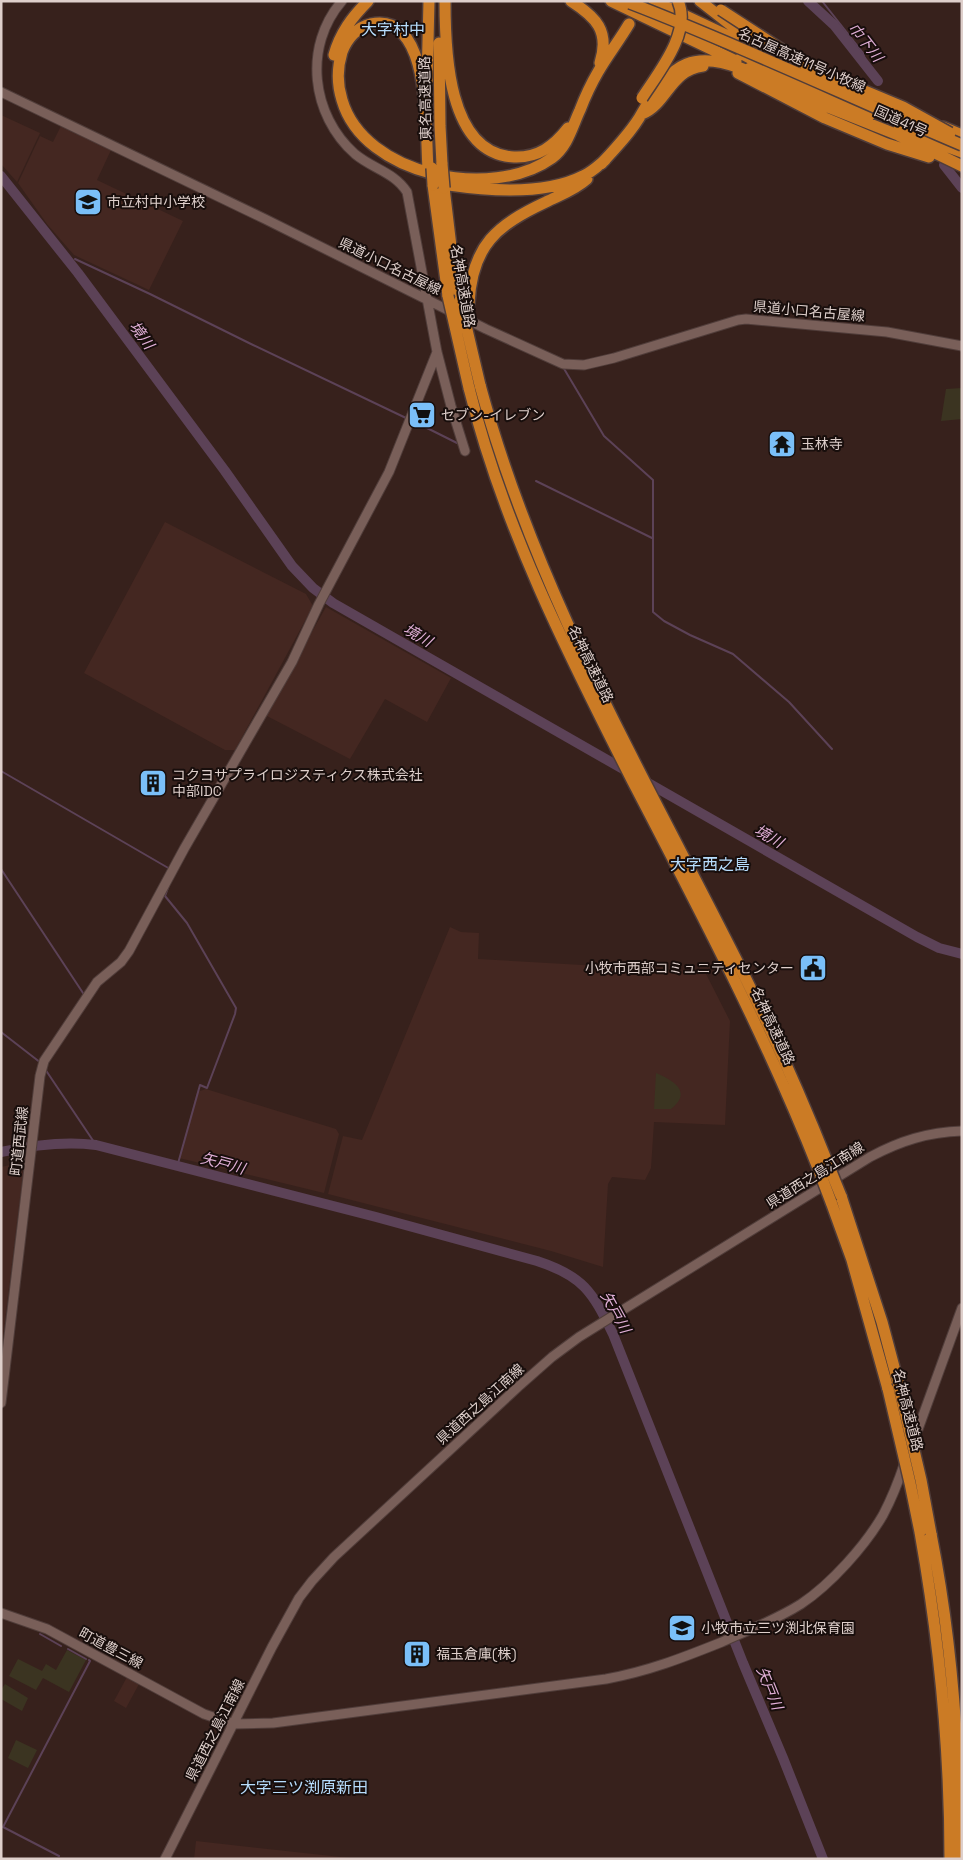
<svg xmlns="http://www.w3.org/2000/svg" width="963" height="1860" viewBox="0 0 963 1860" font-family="'Space Grotesk','Noto Sans JP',sans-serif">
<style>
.built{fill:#442721}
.green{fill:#3b3421}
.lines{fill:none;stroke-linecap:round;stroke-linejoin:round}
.stream{stroke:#5c4257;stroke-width:2}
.river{stroke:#5c4257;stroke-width:10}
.secondary-casing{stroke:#503d3a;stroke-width:11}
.highway-casing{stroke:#503d3a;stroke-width:14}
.secondary{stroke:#795f59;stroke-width:9}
.highway{stroke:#cb7b25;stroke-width:11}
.highway-bridge-casing{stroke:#503d3a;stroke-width:14;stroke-linecap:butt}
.highway-bridge{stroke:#cb7b25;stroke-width:11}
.labels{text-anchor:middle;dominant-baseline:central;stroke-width:4;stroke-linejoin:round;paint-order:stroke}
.street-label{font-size:14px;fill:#decfcb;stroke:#180e0c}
.poi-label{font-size:14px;fill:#decfcb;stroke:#180e0c;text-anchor:start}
.water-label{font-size:15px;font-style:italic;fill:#e1afd7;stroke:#180e0c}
.quarter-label{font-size:16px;fill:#b7ddfd;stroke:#180e0c}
</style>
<rect width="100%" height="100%" fill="#37211c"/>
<!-- built -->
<path class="built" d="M 1,115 L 40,133 L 17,182 L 1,164 Z
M 61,126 L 111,150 L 97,180 L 183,221 L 149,290 L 74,255 L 47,224 L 18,183 L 40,136 L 53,142 Z
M 165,522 L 306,594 L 313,606 L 235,750 L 225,750 L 84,673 Z
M 326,607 L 451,678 L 427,722 L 385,699 L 350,759 L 265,715 Z
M 450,927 L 461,932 L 479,933 L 478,959 L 705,972 L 730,1021 L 725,1125 L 654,1122 L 651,1168 L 645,1180 L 612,1177 L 608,1184 L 603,1267 L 551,1251 L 328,1194 L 343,1136 L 362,1140 Z
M 206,1089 L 336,1129 L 339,1134 L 324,1193 L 179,1158 L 197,1092 Z
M 15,1164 L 23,1173 L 1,1354 L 1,1167 Z
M 127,1677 L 139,1684 L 126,1708 L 114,1701 Z
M 196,1841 L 359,1859 L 194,1859 Z"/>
<!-- green -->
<path class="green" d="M 962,388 L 962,419 L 941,421 L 946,389 Z
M 656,1073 C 675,1081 692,1092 671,1109 L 654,1109 Z
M 67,1650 L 86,1660 L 69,1692 L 43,1678 L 36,1690 L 9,1676 L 18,1659 L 42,1671 L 46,1664 L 56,1670 Z
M 5,1684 L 28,1698 L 22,1711 L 1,1699 L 1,1690 Z
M 16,1740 L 37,1750 L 28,1768 L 8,1758 Z"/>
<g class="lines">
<!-- stream -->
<path class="stream" d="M 822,1 L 863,53 L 868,68
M 75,259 L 150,294 L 251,344 L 406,418
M 563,367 L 604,436 L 653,480 L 653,612 L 664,621 L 690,635 L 733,654 L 789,702 L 832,749
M 413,421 L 457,443
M 536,481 L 652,538
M 1,771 L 170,869
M 1,869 L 83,993
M 169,885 L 165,896 L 187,923 L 236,1008 L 235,1014 L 207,1088 L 200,1085 L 177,1167
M 1,1032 L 41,1063
M 45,1069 L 96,1145
M 40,1634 L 61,1646
M 68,1649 L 86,1659
M 59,1856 L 3,1827 L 90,1661 L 89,1660"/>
<!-- river -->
<path class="river" d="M 808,1 L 834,25 L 878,81
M 944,165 L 962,188
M 1,176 L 78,273 L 225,471 L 292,566 L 313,588 L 333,603 L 630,773
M 643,780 L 917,937 L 939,948 L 962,954
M 1,1152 C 33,1145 64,1141 96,1145 L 376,1217 L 537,1261 C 583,1276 592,1291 613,1334 L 743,1663 L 783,1758 L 823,1859"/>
<!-- secondary casing -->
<g class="secondary-casing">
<path id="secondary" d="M 342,1 C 303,46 311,115 355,154 C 373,169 394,172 407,192 L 437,352 L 451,406 L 465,451
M 1,92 L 265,219 L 486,329 L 563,364 L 584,365 L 614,358 L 738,320 L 746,319 L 887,332 L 962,346
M 1,1403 L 40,1076 L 44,1061 L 97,982 L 121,962 L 129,951 L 184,849 L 292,662 L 319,604 L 389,472 L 437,352
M 913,1443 L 962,1308
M 1,1613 L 47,1629 L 204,1714 L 234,1724 L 273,1723 L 606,1679 C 649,1671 682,1658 722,1642 C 748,1630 776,1620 801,1604 C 831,1584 865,1546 883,1515 C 892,1498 899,1480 905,1462
M 165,1859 L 272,1647 L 299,1598 L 312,1581 L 334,1557 L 518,1387 L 552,1357 L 579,1337 L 870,1157 C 900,1141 928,1132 962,1131"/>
</g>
<!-- highway casing -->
<g class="highway-casing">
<path id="highway" d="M 445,1 C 445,49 447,154 514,157 C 538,158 554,146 568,128
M 571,1 C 596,17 610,31 600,63
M 611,1 L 736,61
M 654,1 L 762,52
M 700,1 L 755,44
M 439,43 L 440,126 L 442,164
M 742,54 L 791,80 L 869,116
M 334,55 C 340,33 352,17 368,1
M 750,68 L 825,106 L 898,135 L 962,166
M 738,73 L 825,118 L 887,144 L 929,157
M 427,82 L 429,1
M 642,114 C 667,104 670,70 703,66
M 943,127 L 962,135
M 899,129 L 962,152
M 601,164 C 615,149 633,130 642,113 C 673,60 693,49 751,72 L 756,70
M 428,168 C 425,132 432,12 371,24 C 357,27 347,39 342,52 C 337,68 337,84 342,100 C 364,176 492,201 552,158 C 568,146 572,127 580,110 C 585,97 591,84 598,72 C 607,56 619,41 629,24
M 433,185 L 448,296
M 449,185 C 490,191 546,195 583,176 C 592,172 598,166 605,160
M 444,188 L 452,255 L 460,300
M 469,303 C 472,245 497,225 546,202 C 560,195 575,190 587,179
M 480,385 C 537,597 649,784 746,979 C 776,1040 803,1101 828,1164
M 469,388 C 503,526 568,654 632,780 C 698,907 765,1034 818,1168
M 841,1196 L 882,1322 L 898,1382
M 831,1202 L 852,1260 L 888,1389
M 920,1532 C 939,1639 950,1750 950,1859
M 931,1534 C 952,1640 960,1751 960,1859"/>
</g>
<!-- secondary -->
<use href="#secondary" class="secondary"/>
<!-- highway -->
<use href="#highway" class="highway"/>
<!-- highway-bridge casing -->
<g class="highway-bridge-casing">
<path id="highway-bridge" d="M 630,3 C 742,46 851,98 962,145
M 721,10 L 810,68 L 903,107 L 950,133
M 642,98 C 658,73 692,32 678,1
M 442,164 L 444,188
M 432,168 L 433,185
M 448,296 L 469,388
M 460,300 L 480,385
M 828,1164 L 841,1196
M 818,1168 L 831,1202
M 898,1382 L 921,1480 L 931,1534
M 888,1389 L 910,1483 L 920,1532"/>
</g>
<!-- highway-bridge -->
<use href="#highway-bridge" class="highway-bridge"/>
</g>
<!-- icons -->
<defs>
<g id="school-square" transform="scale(1.4375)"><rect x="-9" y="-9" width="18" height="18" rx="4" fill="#7abff8" stroke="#180e0c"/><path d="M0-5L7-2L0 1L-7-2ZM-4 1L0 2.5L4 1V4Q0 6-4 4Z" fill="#111"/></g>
<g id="supermarket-square" transform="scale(1.4375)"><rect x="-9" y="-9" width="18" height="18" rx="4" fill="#7abff8" stroke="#180e0c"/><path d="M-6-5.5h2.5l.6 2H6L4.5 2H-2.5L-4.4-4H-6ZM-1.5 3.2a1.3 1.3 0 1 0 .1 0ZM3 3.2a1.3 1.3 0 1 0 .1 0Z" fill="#111"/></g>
<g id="temple-square" transform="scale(1.4375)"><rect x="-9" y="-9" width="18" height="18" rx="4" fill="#7abff8" stroke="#180e0c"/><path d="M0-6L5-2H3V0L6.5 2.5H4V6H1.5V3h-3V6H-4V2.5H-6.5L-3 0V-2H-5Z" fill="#111"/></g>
<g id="building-square" transform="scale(1.4375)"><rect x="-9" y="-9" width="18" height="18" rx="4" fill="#7abff8" stroke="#180e0c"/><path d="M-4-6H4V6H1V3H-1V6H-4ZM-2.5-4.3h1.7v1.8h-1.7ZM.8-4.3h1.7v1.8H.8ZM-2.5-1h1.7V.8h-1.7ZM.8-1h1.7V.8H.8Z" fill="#111"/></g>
<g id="civic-square" transform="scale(1.4375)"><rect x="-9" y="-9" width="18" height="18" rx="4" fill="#7abff8" stroke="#180e0c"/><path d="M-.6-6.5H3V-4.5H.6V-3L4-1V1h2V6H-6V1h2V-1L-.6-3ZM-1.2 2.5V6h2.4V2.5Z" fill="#111"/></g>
</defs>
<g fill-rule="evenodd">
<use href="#school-square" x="88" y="202"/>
<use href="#supermarket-square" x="422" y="415"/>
<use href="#temple-square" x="782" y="444"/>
<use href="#building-square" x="153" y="783"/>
<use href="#civic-square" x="813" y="968"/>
<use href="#school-square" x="682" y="1628"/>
<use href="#building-square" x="417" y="1654"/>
</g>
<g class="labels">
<!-- street labels -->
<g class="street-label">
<text transform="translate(802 60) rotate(24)">名古屋高速11号小牧線</text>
<text transform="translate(425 98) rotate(-91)">東名高速道路</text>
<text transform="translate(901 121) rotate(24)">国道41号</text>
<text transform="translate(390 266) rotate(26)">県道小口名古屋線</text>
<text transform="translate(463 286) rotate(80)">名神高速道路</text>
<text transform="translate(809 311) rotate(5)">県道小口名古屋線</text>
<text transform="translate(591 664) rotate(64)">名神高速道路</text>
<text transform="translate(773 1026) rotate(65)">名神高速道路</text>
<text transform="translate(19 1141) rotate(-84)">町道西武線</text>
<text transform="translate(815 1175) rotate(-32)">県道西之島江南線</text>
<text transform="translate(480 1404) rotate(-42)">県道西之島江南線</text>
<text transform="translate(908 1410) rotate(76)">名神高速道路</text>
<text transform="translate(111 1648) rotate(28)">町道豊三線</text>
<text transform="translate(215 1730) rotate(-63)">県道西之島江南線</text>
</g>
<!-- poi labels -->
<g class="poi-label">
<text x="107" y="202">市立村中小学校</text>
<text x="441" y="415">セブン-イレブン</text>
<text x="801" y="444">玉林寺</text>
<text x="172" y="775">コクヨサプライロジスティクス株式会社<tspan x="172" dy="16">中部IDC</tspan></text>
<text x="794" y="968" text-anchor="end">小牧市西部コミュニティセンター</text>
<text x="701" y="1628">小牧市立三ツ渕北保育園</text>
<text x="436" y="1654">福玉倉庫(株)</text>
</g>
<!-- water labels -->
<g class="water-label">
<text transform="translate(866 42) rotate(52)">巾下川</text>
<text transform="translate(142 335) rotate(54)">境川</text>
<text transform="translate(418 635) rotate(30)">境川</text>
<text transform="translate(769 836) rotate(30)">境川</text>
<text transform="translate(223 1163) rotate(15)">矢戸川</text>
<text transform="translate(616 1312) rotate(61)">矢戸川</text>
<text transform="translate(770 1688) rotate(68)">矢戸川</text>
</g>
<!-- quarter labels -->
<g class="quarter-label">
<text x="393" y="29">大字村中</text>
<text x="710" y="864">大字西之島</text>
<text x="304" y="1787">大字三ツ渕原新田</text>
</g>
</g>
<!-- border -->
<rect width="963" height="1860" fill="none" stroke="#decfcb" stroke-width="5"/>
</svg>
